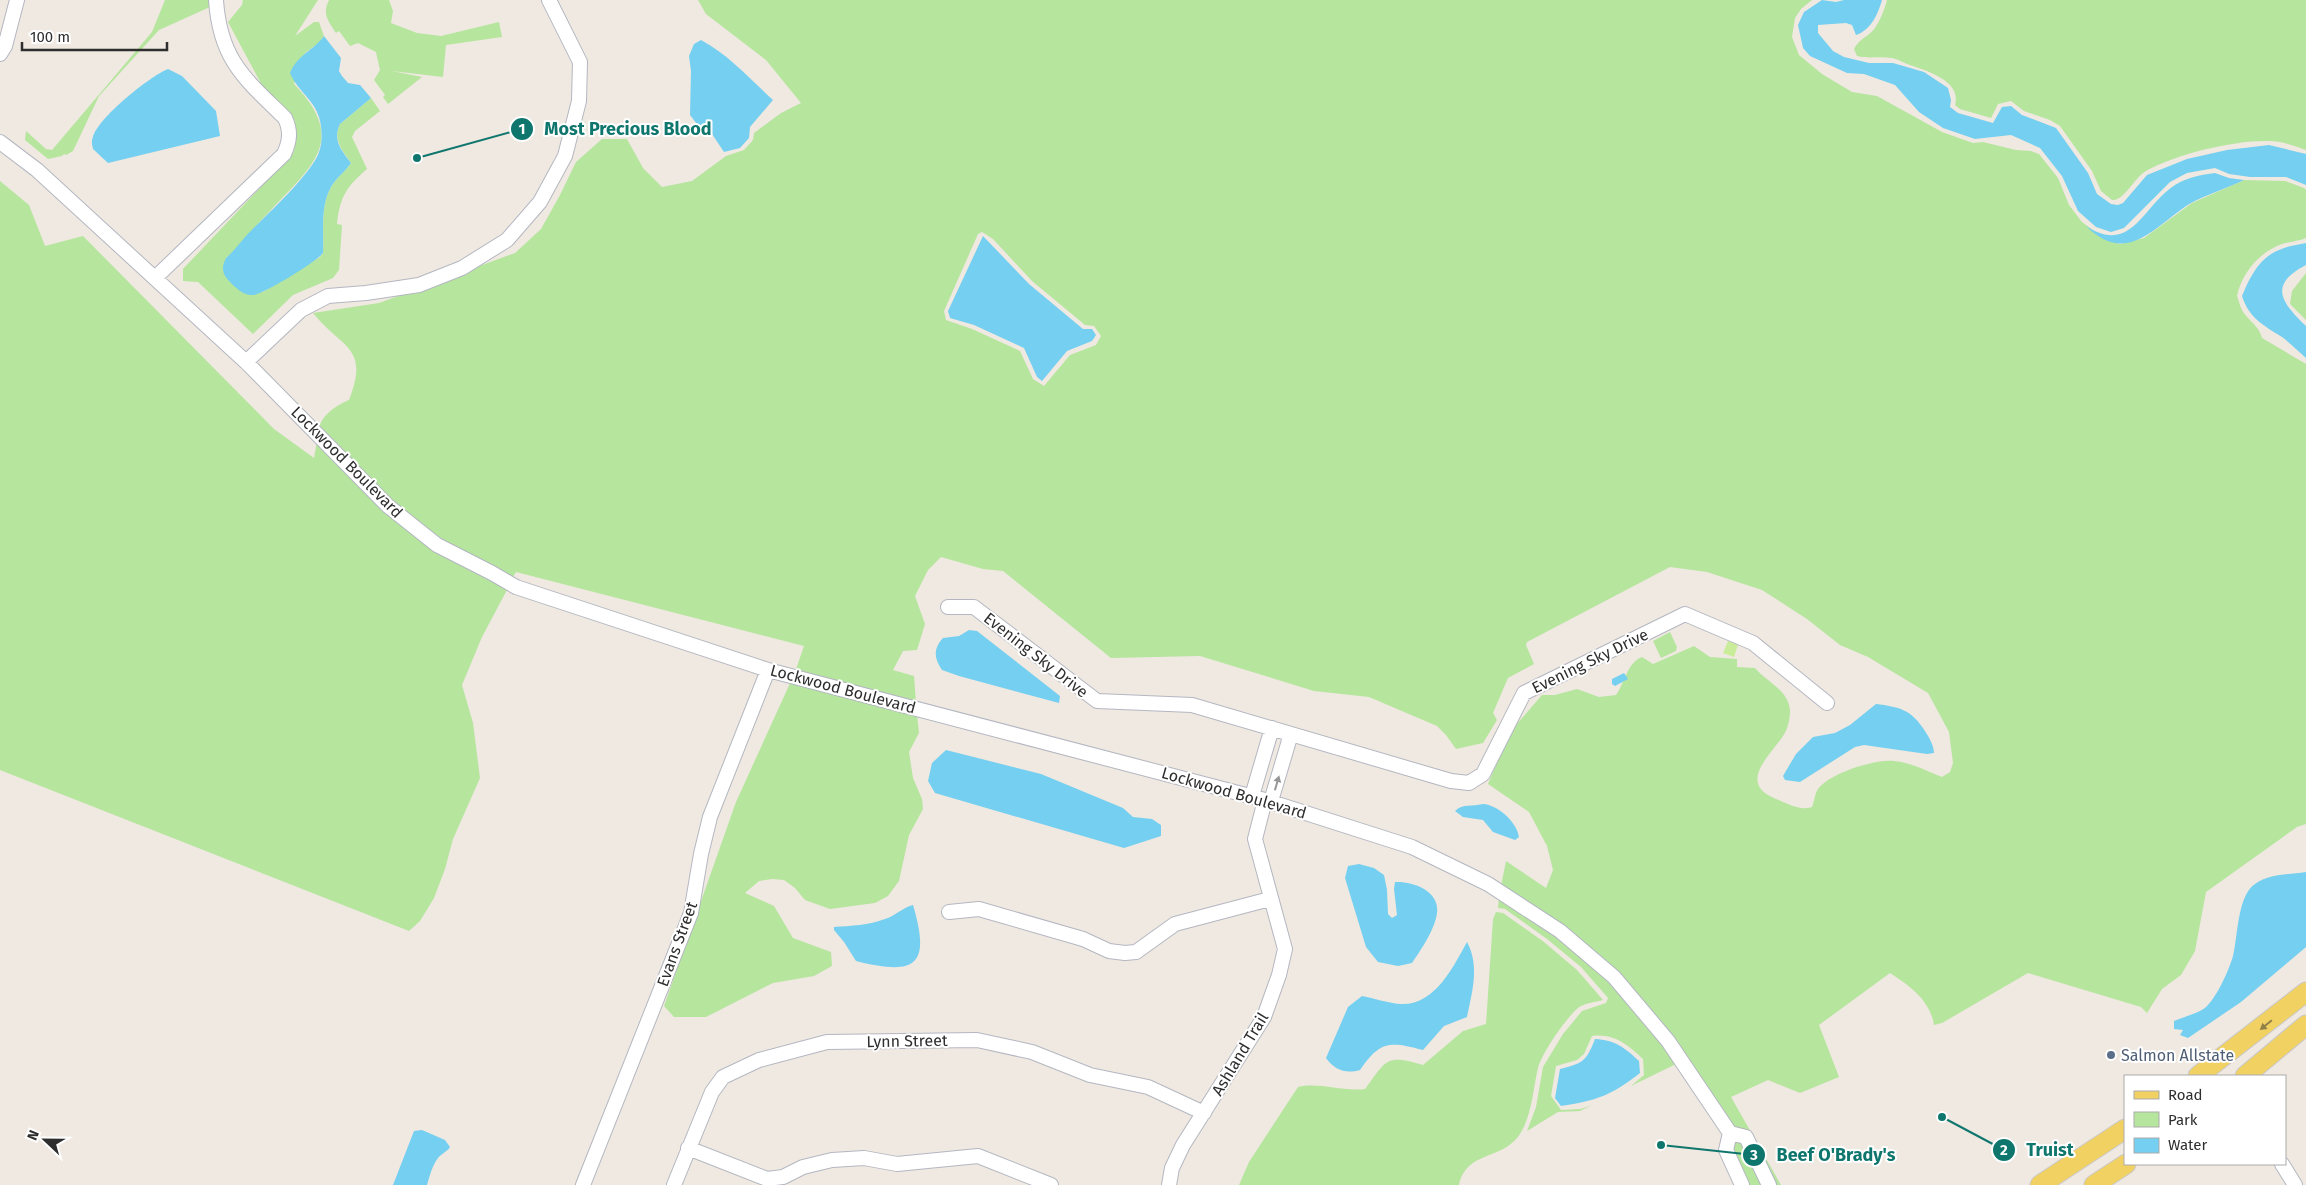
<svg xmlns="http://www.w3.org/2000/svg" width="2306" height="1185" viewBox="0 0 2306 1185" font-family="'Fira Sans',sans-serif">
<style>
.green{fill:#b6e59e;fill-rule:evenodd}
.pitch{fill:#c9ec9a}
.water{fill:#75cff0}
.lines{fill:none;stroke-linecap:round;stroke-linejoin:round}
.minor-casing{stroke:#b4b7c1;stroke-width:16}
.major-casing{stroke:#c9c9c9;stroke-width:21}
.minor{stroke:#fff;stroke-width:14}
.major{stroke:#f2d163;stroke-width:19}
.oneway{fill:#969696}
.oneway2{fill:#908048}
.service-dot{fill:#5c6f8a;stroke:#fff;stroke-width:2}
.labels{text-anchor:middle;dominant-baseline:central;stroke-width:4;stroke-linejoin:round;paint-order:stroke}
.street-label{font-size:16px;fill:#2e2e2e;stroke:#fff}
.service-label{font-size:16px;fill:#4e5e75;stroke:#fff;text-anchor:start}
.leader{fill:none;stroke:#0f766e;stroke-width:2}
.callout-dot{fill:#0f766e;stroke:#fff;stroke-width:2}
.mark-label{font-size:15px;text-anchor:middle;font-weight:bold;fill:#fff}
.callout-label{font-size:18px;text-anchor:middle;font-weight:bold;fill:#0f766e;stroke:#fff;stroke-width:4;stroke-linejoin:round;paint-order:stroke}
</style>
<rect width="100%" height="100%" fill="#efe9e1"/>
<!-- green -->
<path class="green" d="M 165,0 L 209,0 L 210,7 L 159,30 L 99,96 L 73,151 L 66,155 L 64,154 L 62,156 L 48,159 L 25,140 L 26,131 L 46,149 L 52,150 L 152,32 Z
M 243,0 L 318,0 L 295,36 L 314,22 L 319,22 L 324,36 L 320,42 L 305,53 L 294,84 C 348,140 313,165 270,211 C 255,226 242,245 226,258 L 263,292 L 320,257 L 323,253 C 324,232 320,206 331,187 C 336,178 345,172 351,163 C 343,151 332,140 340,124 L 371,98 L 380,111 L 355,131 L 352,137 L 367,169 C 346,187 340,197 337,224 L 342,225 L 339,270 L 333,278 L 293,295 L 253,334 L 198,282 L 183,281 L 183,269 L 294,152 L 295,121 L 283,106 L 265,91 L 228,22 L 242,5 Z
M 329,0 L 389,0 L 393,11 L 391,23 L 417,33 L 441,36 L 499,22 L 502,37 L 446,45 L 443,77 L 392,71 L 422,77 L 388,104 L 383,97 L 385,95 L 374,80 L 380,70 L 376,52 L 358,43 L 350,46 L 339,31 L 336,33 C 328,21 322,14 329,0 Z
M 698,0 L 1812,0 L 1801,9 L 1795,18 L 1792,37 L 1799,55 L 1822,74 L 1852,92 L 1877,96 L 1942,132 L 1973,143 L 1983,142 L 2016,150 L 2031,151 L 2039,154 L 2058,178 L 2069,205 L 2082,222 L 2102,237 L 2120,244 L 2144,238 L 2192,203 L 2244,180 L 2285,181 L 2304,188 L 2306,190 L 2306,238 C 2296,242 2284,242 2275,247 C 2256,256 2241,276 2237,296 C 2239,301 2240,307 2243,312 C 2250,322 2259,326 2262,338 L 2306,364 L 2306,824 L 2297,827 L 2206,892 L 2195,951 L 2181,975 L 2162,989 L 2147,1013 L 2141,1007 L 2028,973 L 1942,1023 L 1934,1025 C 1930,1000 1910,986 1890,973 L 1819,1025 L 1839,1077 L 1800,1093 L 1768,1080 L 1731,1097 L 1781,1185 L 1775,1185 L 1621,978 L 1501,886 L 1506,861 L 1546,888 L 1553,870 L 1547,846 L 1529,812 L 1488,784 L 1509,733 L 1542,695 L 1555,695 L 1577,689 L 1599,697 L 1616,695 C 1625,682 1627,663 1642,657 L 1653,664 L 1694,646 L 1710,657 L 1737,659 L 1737,667 L 1755,668 C 1767,682 1788,690 1790,710 C 1790,719 1788,729 1783,736 C 1771,755 1736,783 1776,799 C 1789,804 1799,811 1812,807 C 1814,802 1815,793 1818,789 C 1830,773 1875,759 1894,761 C 1909,762 1927,771 1942,777 L 1950,772 L 1953,763 L 1949,732 L 1928,693 L 1868,657 L 1840,645 L 1807,619 L 1762,590 L 1707,572 L 1670,567 L 1527,642 L 1526,645 L 1534,664 L 1508,678 L 1493,713 L 1497,720 L 1483,743 L 1456,749 L 1446,735 L 1437,726 L 1369,697 L 1314,691 L 1200,656 L 1111,658 L 1003,571 L 983,569 L 941,557 L 928,570 L 915,596 L 925,624 L 917,650 L 903,651 L 893,670 L 914,676 L 916,703 L 795,672 L 804,646 L 516,572 L 512,579 L 440,541 L 392,503 L 319,429 C 321,415 337,405 349,400 C 370,346 342,349 313,313 L 379,303 L 515,253 L 541,229 L 560,195 L 576,162 L 602,139 L 627,139 L 643,168 L 662,187 L 692,181 L 726,156 L 744,150 L 753,140 L 754,133 L 781,113 L 801,103 L 766,60 L 706,14 ZM 982,232 L 993,239 L 1032,281 L 1085,325 L 1094,326 L 1101,336 L 1096,345 L 1070,355 L 1044,386 L 1033,379 L 1020,351 L 972,329 L 946,320 L 944,311 L 978,234 Z
M 1887,0 L 2306,0 L 2306,150 C 2294,146 2282,141 2269,141 C 2234,140 2176,154 2146,171 C 2135,177 2123,202 2112,200 L 2101,191 L 2092,171 L 2060,126 L 2050,120 L 2024,111 L 2011,101 L 1998,104 L 1991,118 L 1960,109 L 1955,105 C 1962,81 1927,71 1910,65 C 1904,63 1898,59 1892,58 C 1880,56 1869,59 1857,56 L 1854,49 C 1858,42 1861,40 1868,35 C 1878,28 1884,11 1887,0 Z
M 0,181 L 29,205 L 45,246 L 83,236 L 274,429 L 314,458 L 317,441 L 384,509 L 508,588 L 482,637 L 462,685 L 473,723 L 480,778 L 453,839 L 445,869 L 434,898 L 420,921 L 409,931 L 0,770 Z
M 2306,273 L 2306,320 L 2290,304 L 2292,291 Z
M 1670,632 L 1677,647 L 1676,651 L 1661,658 L 1653,641 Z
M 791,681 L 917,714 L 919,733 L 909,752 L 913,778 L 922,799 L 923,809 L 909,835 L 899,881 L 888,896 L 875,903 L 830,909 L 805,900 L 795,888 L 784,880 L 772,879 L 759,881 L 745,893 L 774,906 L 793,938 L 831,952 L 832,966 L 814,976 L 773,983 L 706,1017 L 674,1017 L 664,1006 L 736,802 Z
M 1499,897 C 1518,909 1539,921 1557,935 C 1603,970 1645,1015 1676,1064 L 1631,1086 L 1644,1075 L 1643,1059 C 1628,1045 1614,1033 1592,1036 L 1584,1054 L 1577,1060 L 1556,1066 L 1551,1096 L 1561,1110 L 1581,1109 L 1592,1105 L 1580,1111 L 1558,1112 L 1527,1131 L 1536,1107 L 1543,1067 L 1563,1034 L 1582,1011 L 1606,1003 L 1608,998 L 1581,967 L 1547,939 L 1505,909 L 1498,908 Z
M 1496,912 L 1503,913 L 1544,942 L 1577,970 L 1603,1000 C 1596,1002 1584,1003 1578,1008 C 1566,1018 1542,1053 1538,1068 C 1533,1089 1532,1115 1520,1134 C 1502,1161 1467,1150 1459,1185 L 1239,1185 L 1249,1162 L 1298,1087 C 1320,1082 1342,1092 1365,1089 C 1387,1060 1385,1054 1423,1065 L 1463,1031 L 1486,1024 L 1493,919 Z
M 1734,1140 L 1742,1141 L 1763,1185 L 1747,1185 L 1732,1150 Z"/>
<!-- pitch -->
<path class="pitch" d="M 1728,641 L 1738,645 L 1734,657 L 1723,653 Z"/>
<!-- water -->
<path class="water" d="M 1822,0 L 1836,2 L 1844,0 L 1882,0 C 1878,14 1871,30 1856,35 L 1852,25 L 1846,23 L 1818,25 L 1818,33 L 1833,51 L 1844,57 L 1869,63 L 1893,63 L 1924,72 L 1948,88 L 1951,100 L 1950,107 L 1958,113 L 1993,123 L 2002,107 L 2011,106 L 2022,115 L 2056,128 L 2088,173 L 2097,194 L 2111,204 L 2118,205 L 2123,203 L 2147,175 L 2187,159 L 2227,150 L 2269,145 L 2306,154 L 2306,185 L 2286,177 L 2250,177 L 2229,174 L 2215,168 L 2187,173 L 2170,182 L 2124,228 L 2111,232 L 2096,227 L 2078,211 L 2062,176 L 2040,148 L 2011,135 L 1975,139 L 1943,128 L 1919,112 L 1895,85 L 1864,74 L 1847,73 L 1810,56 L 1803,48 L 1798,25 L 1804,12 Z
M 324,36 L 341,58 L 339,71 L 342,76 L 348,83 L 360,85 L 371,98 L 340,124 C 332,140 342,151 351,163 C 345,172 336,178 331,187 C 320,206 324,232 323,253 C 318,261 262,295 253,295 C 244,296 236,288 230,282 C 222,274 221,268 226,258 C 234,251 239,244 246,236 C 264,217 312,174 319,152 C 323,142 322,127 319,117 C 314,100 297,90 290,73 C 298,54 313,51 324,36 Z
M 701,40 C 729,55 750,79 773,100 L 750,127 L 749,138 L 740,148 L 724,152 L 712,134 L 700,128 L 690,115 L 691,71 L 689,56 L 694,44 Z
M 168,69 L 182,76 L 216,111 L 220,136 L 108,163 L 93,149 C 92,145 91,141 93,137 C 98,118 150,76 168,69 Z
M 2215,173 L 2229,178 L 2244,180 C 2227,188 2208,194 2191,203 C 2156,224 2128,268 2086,226 C 2132,256 2143,205 2175,185 C 2188,177 2201,175 2215,173 Z
M 983,236 L 1029,284 L 1083,329 L 1092,329 L 1096,335 L 1092,341 L 1067,351 L 1042,381 L 1037,377 L 1024,348 L 974,325 L 950,318 L 948,311 Z
M 2306,243 L 2306,265 C 2268,285 2281,302 2306,326 L 2306,358 C 2298,351 2290,343 2282,337 C 2263,325 2249,318 2242,296 C 2250,277 2259,258 2279,250 C 2287,246 2297,245 2306,243 Z
M 969,630 L 977,631 L 1060,696 L 1059,703 L 959,676 L 942,670 C 934,658 933,649 943,638 L 959,636 Z
M 1624,673 L 1628,679 L 1615,686 L 1612,684 L 1612,679 Z
M 1876,704 C 1899,707 1911,709 1925,731 C 1929,737 1934,746 1934,753 L 1927,754 L 1864,745 L 1855,747 L 1800,782 L 1785,780 L 1783,776 L 1796,754 L 1813,737 L 1835,733 L 1850,725 Z
M 946,750 L 1041,774 L 1123,808 L 1133,817 L 1152,819 L 1161,825 L 1161,836 L 1124,848 L 935,793 L 928,781 L 932,763 Z
M 1483,804 C 1498,805 1517,822 1519,837 L 1515,840 L 1493,832 L 1483,820 L 1463,817 L 1455,811 C 1463,803 1472,807 1483,804 Z
M 1359,864 L 1374,868 L 1384,875 L 1387,890 L 1388,914 L 1392,918 L 1397,915 L 1394,889 L 1395,882 C 1413,881 1440,891 1437,913 C 1435,929 1421,950 1412,963 L 1398,966 L 1378,962 L 1366,947 L 1345,878 L 1348,866 Z
M 2306,872 L 2306,947 L 2241,1002 L 2188,1038 L 2180,1035 L 2183,1030 L 2174,1029 L 2174,1021 C 2184,1017 2199,1013 2206,1007 C 2217,997 2229,970 2233,956 C 2238,937 2237,896 2255,884 C 2270,873 2288,875 2306,872 Z
M 913,905 C 931,966 916,976 856,961 L 844,942 L 834,930 L 834,927 C 851,926 869,925 885,919 C 895,916 902,908 913,905 Z
M 1467,942 C 1480,966 1472,992 1467,1017 L 1444,1026 L 1423,1050 C 1389,1041 1380,1041 1360,1070 C 1345,1074 1335,1070 1326,1058 L 1348,1007 L 1362,996 C 1374,998 1387,1003 1400,1004 C 1435,1006 1453,967 1467,942 Z
M 1595,1039 C 1615,1040 1624,1047 1639,1061 L 1640,1073 C 1612,1095 1596,1101 1561,1106 L 1555,1098 L 1560,1069 C 1583,1063 1586,1062 1595,1039 Z
M 422,1130 L 445,1140 L 450,1147 C 447,1152 442,1153 438,1158 C 432,1166 430,1175 427,1185 L 393,1185 L 414,1131 Z"/>
<g class="lines">
<!-- minor casing -->
<g class="minor-casing">
<path id="minor" d="M 0,54 L 5,46 L 17,0
M 0,142 L 37,170 L 246,362 L 388,506 L 437,545 L 492,573 L 516,587 L 768,670 L 1265,800 L 1412,847 L 1488,884 L 1560,931 L 1614,977 L 1668,1041 L 1730,1133 L 1746,1137 L 1769,1185
M 155,278 L 284,154 C 290,141 291,131 285,118 C 245,79 220,60 216,0
M 246,362 L 301,310 L 328,296 L 366,293 L 419,285 L 462,268 L 507,240 L 540,202 L 565,156 L 579,101 L 580,62 L 549,0
M 948,607 L 974,607 L 1097,701 L 1192,705 L 1451,781 L 1469,783 L 1483,774 L 1524,693 L 1685,614 L 1753,643 L 1827,703
M 1252,796 L 1272,728
M 1271,801 L 1291,734
M 949,912 L 979,909 L 1083,939 L 1109,951 L 1125,953 L 1136,952 L 1175,924 L 1270,899
M 1730,1133 L 1726,1150 L 1742,1185
M 688,1148 L 767,1179 L 783,1177 L 803,1167 L 832,1160 L 864,1158 L 897,1164 L 978,1156 L 1051,1185
M 2282,1164 L 2295,1185
M 583,1185 L 691,913 L 701,854 L 710,817 L 768,670
M 674,1185 L 712,1092 L 723,1077 L 759,1060 L 827,1042 L 977,1040 L 1032,1052 L 1090,1075 L 1148,1087 L 1204,1113
M 1169,1185 L 1172,1168 L 1183,1145 L 1264,1017 L 1279,975 L 1285,949 L 1255,839 L 1265,800"/>
</g>
<!-- major casing -->
<g class="major-casing">
<path id="major" d="M 2198,1076 L 2306,992
M 2245,1076 L 2306,1025
M 2040,1185 L 2125,1129
M 2094,1185 L 2126,1164"/>
</g>
<!-- minor -->
<use href="#minor" class="minor"/>
<!-- major -->
<use href="#major" class="major"/>
</g>
<!-- one-way arrows -->
<defs><path id="oneway-solid" d="M-6-.8H1V-3.2L6.5 0L1 3.2V.8H-6Z" transform="scale(1.25)"/></defs>
<use class="oneway" href="#oneway-solid" transform="translate(1277 783) rotate(-74)"/>
<use class="oneway2" href="#oneway-solid" transform="translate(2266 1025) rotate(141)"/>
<!-- markers -->
<circle class="service-dot" cx="2111" cy="1055" r="5"/>
<g class="labels">
<!-- street labels -->
<g class="street-label">
<text transform="translate(347 462) rotate(45)">Lockwood Boulevard</text>
<text transform="translate(1036 655) rotate(38)">Evening Sky Drive</text>
<text transform="translate(1590 661) rotate(-26)">Evening Sky Drive</text>
<text transform="translate(843 689) rotate(15)">Lockwood Boulevard</text>
<text transform="translate(1234 793) rotate(16)">Lockwood Boulevard</text>
<text transform="translate(677 944) rotate(-70)">Evans Street</text>
<text transform="translate(907 1041) rotate(-1)">Lynn Street</text>
<text transform="translate(1240 1054) rotate(-59)">Ashland Trail</text>
</g>
<!-- service labels -->
<g class="service-label">
<text x="2121" y="1055">Salmon Allstate</text>
</g>
</g>
<!-- callouts -->
<path class="leader" d="M417 158L522 129M1942 1117L2004 1150M1661 1145L1754 1155"/>
<g class="callout-dot">
<circle cx="417" cy="158" r="5"/>
<circle cx="1942" cy="1117" r="5"/>
<circle cx="1661" cy="1145" r="5"/>
<circle cx="522" cy="129" r="12"/>
<circle cx="2004" cy="1150" r="12"/>
<circle cx="1754" cy="1155" r="12"/>
</g>
<g class="mark-label">
<text x="522" y="134">1</text>
<text x="2004" y="1155">2</text>
<text x="1754" y="1160">3</text>
</g>
<g class="callout-label">
<text x="628" y="135">Most Precious Blood</text>
<text x="2050" y="1156">Truist</text>
<text x="1836" y="1161">Beef O'Brady's</text>
</g>
<!-- legend -->
<rect x="2124" y="1075" width="162" height="90" fill="#ffffff" stroke="#ababab"/>
<rect x="2134" y="1091" width="25" height="8" fill="#f2d163" stroke="#ababab"/>
<text x="2168" y="1100" font-size="15" fill="#2e2e2e">Road</text>
<rect x="2134" y="1112" width="25" height="15" fill="#b6e59e" stroke="#ababab"/>
<text x="2168" y="1125" font-size="15" fill="#2e2e2e">Park</text>
<rect x="2134" y="1138" width="25" height="15" fill="#75cff0" stroke="#ababab"/>
<text x="2168" y="1150" font-size="15" fill="#2e2e2e">Water</text>
<!-- north arrow -->
<g transform="translate(45 1140) rotate(292)" stroke="#ffffff" stroke-width="4" paint-order="stroke">
<path d="M0-4L9 19L0 12L-9 19Z" fill="#2e2e2e"/>
<text y="-8" font-size="14" font-weight="bold" text-anchor="middle" fill="#2e2e2e">N</text>
</g>
<!-- scale -->
<path d="M22 42v8h145v-8" fill="none" stroke="#2e2e2e" stroke-width="2.5"/>
<text x="30" y="42" font-size="15" fill="#2e2e2e" stroke="#ffffff" stroke-width="4" paint-order="stroke">100 m</text>
</svg>
